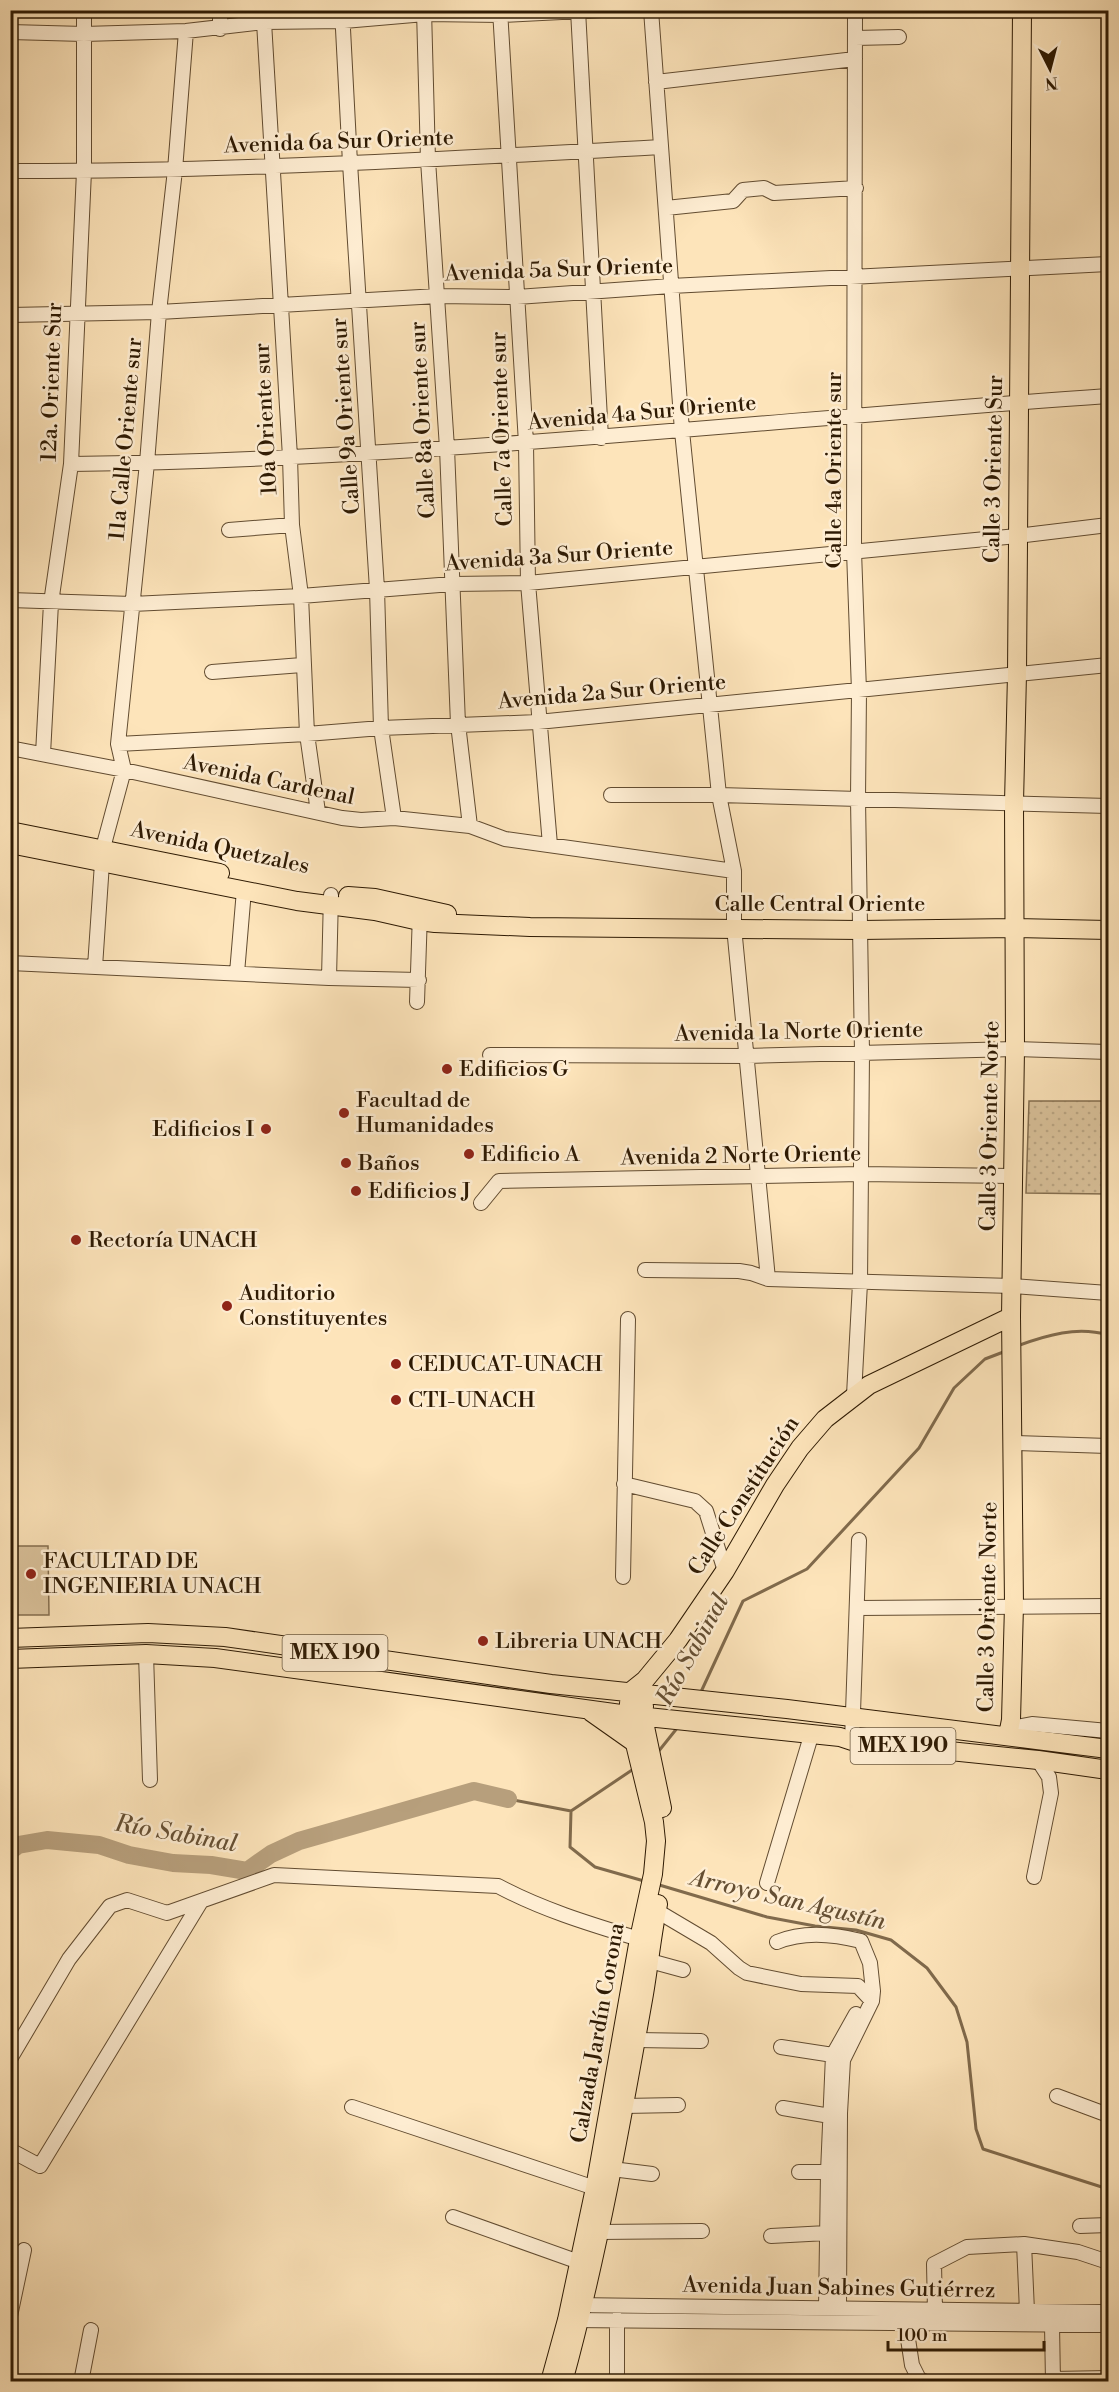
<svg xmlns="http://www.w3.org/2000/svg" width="1119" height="2392" viewBox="0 0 1119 2392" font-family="'Libre Bodoni',serif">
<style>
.green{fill:#dac29b;stroke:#846e4f;stroke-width:1.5}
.park{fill:url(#park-dots);stroke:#846e4f;stroke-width:1.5}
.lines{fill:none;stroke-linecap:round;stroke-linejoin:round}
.stream{stroke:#806a4c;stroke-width:3}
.river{stroke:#b79f7c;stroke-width:18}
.minor-casing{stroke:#624c31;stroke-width:16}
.major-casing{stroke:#2e1a03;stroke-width:20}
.minor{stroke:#feedd2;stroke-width:14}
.major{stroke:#fde4ba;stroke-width:18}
.poi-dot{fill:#8f2418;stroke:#feedd2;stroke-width:2}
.labels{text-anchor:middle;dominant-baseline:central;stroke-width:5;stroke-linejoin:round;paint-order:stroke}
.shield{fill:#feedd2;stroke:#6c5941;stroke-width:1.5}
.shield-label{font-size:21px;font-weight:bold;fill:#2e1a03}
.street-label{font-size:22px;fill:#2e1a03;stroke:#feedd2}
.poi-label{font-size:22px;fill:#2e1a03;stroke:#feedd2;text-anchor:start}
.water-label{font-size:24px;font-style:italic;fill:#654f33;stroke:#feedd2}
</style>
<defs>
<pattern id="park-dots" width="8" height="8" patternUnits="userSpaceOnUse" patternTransform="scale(1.5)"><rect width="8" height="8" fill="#dac29b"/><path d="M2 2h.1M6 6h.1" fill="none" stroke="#bba684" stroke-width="1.8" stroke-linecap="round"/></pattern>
</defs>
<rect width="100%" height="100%" fill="#fde4ba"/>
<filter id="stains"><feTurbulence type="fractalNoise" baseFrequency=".00333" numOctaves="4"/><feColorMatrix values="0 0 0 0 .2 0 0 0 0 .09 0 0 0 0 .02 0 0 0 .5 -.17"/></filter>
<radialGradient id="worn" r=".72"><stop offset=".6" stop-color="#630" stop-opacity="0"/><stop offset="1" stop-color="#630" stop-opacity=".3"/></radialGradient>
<!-- green -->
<path class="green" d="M 11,1546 L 48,1546 L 49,1615 L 11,1615 Z"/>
<!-- park -->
<path class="park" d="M 1029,1101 L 1108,1101 L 1108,1194 L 1026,1193 Z"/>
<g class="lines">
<!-- stream -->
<path class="stream" d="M 1017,1346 C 1047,1335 1077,1326 1108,1335
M 700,1694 L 743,1601 L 807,1569 L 919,1448 L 954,1388 L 985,1359 L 1006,1351
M 658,1752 L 678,1727
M 508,1799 L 571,1811 L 635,1768
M 571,1811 L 570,1847 L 595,1867 L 644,1881
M 656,1884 L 767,1917 L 815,1926 L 856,1930 L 891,1940 L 927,1968 L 956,2007 L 967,2042 L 976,2129 L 983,2149 L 1108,2189"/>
<!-- river -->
<path class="river" d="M 10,1851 L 18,1845 L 47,1840 L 99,1845 L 129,1855 L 173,1863 L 211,1865 L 247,1871 L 271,1854 L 299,1841 L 474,1791 L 508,1799"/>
<!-- minor casing -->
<g class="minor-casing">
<path id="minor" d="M 342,10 L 350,163 L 377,589 L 381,728 L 394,818
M 424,10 L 428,160 L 447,448 L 458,724 L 470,826
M 500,10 L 526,443 L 528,583 L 550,845
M 578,10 L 601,438
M 651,10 L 682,431 L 719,795 L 734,871 L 734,927 L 768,1279
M 264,22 L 290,457 L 292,525 L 301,596 L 307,734 L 318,812
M 220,29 L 220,10
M 10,32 L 84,34 L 186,31 L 264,22 L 344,21 L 425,14 L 501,15 L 601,10
M 855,38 L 899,37
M 656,82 L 855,59
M 19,171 C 233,171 447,159 661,147
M 666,208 L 733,201 L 743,190 L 764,188 L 774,193 L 856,188
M 10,315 L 159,312 L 438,296 L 517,297 L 671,286 L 1108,264
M 71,464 C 418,460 763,420 1108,396
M 229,530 L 292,525
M 10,600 L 132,604 L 301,596 L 452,584 L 528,583 L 1017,536 L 1108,525
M 212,672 L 302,665
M 118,744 L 307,734 L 381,728 L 538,722 L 1108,665
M 10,748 L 124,770 L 342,818 L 361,820 L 394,818 L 470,826 L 505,839 L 734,871
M 43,754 L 51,603 L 71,464 L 84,171 L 84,10
M 611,795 L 719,795 L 1108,806
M 10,963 L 329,978 L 419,980
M 95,967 L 103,848 L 124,770 L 118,744 L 147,463 L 159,312 L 175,170 L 186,31
M 237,973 L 244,890
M 329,978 L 331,895
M 417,1002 L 420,913
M 490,1055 L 747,1056 L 1015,1049 L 1108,1052
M 481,1203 L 499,1181 L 861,1174 L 1012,1176
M 645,1270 L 739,1271 L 751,1273 L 768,1279 L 1012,1286 L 1108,1293
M 854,1395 L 860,1283 L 862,1053 L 858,799 L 859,691 L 854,551 L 855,10
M 1014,1443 L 1108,1446
M 624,1484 L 695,1501 L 706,1511 L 725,1571
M 623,1577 L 628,1319
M 858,1608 L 1108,1606
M 146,1654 L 150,1780
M 1008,1735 L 1017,1727 L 1032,1724 L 1108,1731
M 852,1741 L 859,1540
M 1034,1877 L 1051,1793 L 1049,1777 L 1038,1760
M 767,1883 L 811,1736
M 657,1911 L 711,1943 L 739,1968 L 747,1973 L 801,1984 L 858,1986 L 872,2001
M 777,1942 C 803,1931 834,1934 861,1941 L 870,1963 L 873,1991 L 872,2001 L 843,2060 L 840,2113 L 839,2308
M 650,1961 L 683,1970
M 636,2040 L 701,2041
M 781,2047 L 833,2055
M 10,2059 L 69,1959 L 110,1906 L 127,1900 L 167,1913 L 274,1875 L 498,1886 C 543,1910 590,1924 639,1939
M 1057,2096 L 1108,2115
M 624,2106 L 678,2105
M 352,2107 L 595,2188
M 783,2108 L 830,2116
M 10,2150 L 40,2166 L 200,1903
M 612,2169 L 652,2174
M 799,2172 L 828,2172
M 453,2217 L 579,2262
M 1080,2226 L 1108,2225
M 599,2232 L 702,2231
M 771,2236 L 827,2233
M 1024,2244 L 1027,2311
M 574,2305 L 1108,2312
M 826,2308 L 828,2172 L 833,2055 L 856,2014
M 935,2310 L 934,2264 L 967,2247 L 1024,2244 L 1078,2252 L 1108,2262
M 904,2313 L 912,2365 L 919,2379 L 926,2382
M 10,2316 L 24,2250
M 617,2319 L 617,2382
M 572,2320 L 1108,2325
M 1052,2325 L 1053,2382
M 1053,2379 L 1108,2378
M 81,2382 L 91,2330
M 937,2382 L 954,2382"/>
</g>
<!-- major casing -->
<g class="major-casing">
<path id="major" d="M 10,831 L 220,873
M 10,844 L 297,901 L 375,911 L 419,921 L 435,923 L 530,927 L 860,930 L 1015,928 L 1108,930
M 348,896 L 375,898 L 447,914
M 10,1638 L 148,1633 L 225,1637 L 551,1684 L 787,1709 L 1108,1749
M 10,1659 L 146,1654 L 215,1658 L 628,1715 L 840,1737 L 852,1741 L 1038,1760 L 1108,1770
M 644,1706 L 643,1717 L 662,1808
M 591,1712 L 635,1743
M 1008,1735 L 1011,1720 L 1014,1605 L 1011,1316 L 1015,1049 L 1014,803 L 1017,674 L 1022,10
M 550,2382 L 567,2320 L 595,2188 L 639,1939 L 653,1874 L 656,1841 L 654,1822 L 628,1715 L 630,1692 L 645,1680 L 678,1640 L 725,1571 L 775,1485 L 800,1448 L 825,1419 L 869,1385 L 1006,1319
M 563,2382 C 598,2254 621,2124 644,1994 C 649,1964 652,1934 658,1904"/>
</g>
<!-- minor -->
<use href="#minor" class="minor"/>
<!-- major -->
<use href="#major" class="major"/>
</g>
<!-- markers -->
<g class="poi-dot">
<circle cx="447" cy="1069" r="6"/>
<circle cx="344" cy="1113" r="6"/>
<circle cx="266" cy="1129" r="6"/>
<circle cx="469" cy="1154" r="6"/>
<circle cx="346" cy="1163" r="6"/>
<circle cx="356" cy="1191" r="6"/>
<circle cx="76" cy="1240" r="6"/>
<circle cx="227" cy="1306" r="6"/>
<circle cx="396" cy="1364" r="6"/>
<circle cx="396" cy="1400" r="6"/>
<circle cx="31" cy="1574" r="6"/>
<circle cx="483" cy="1641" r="6"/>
</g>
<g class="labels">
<!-- shield labels -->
<g class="shield">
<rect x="282.5" y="1635" width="105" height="36" rx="4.5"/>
<rect x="850.5" y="1728" width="105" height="36" rx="4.5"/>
</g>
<g class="shield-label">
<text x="335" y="1653">MEX 190</text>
<text x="903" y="1746">MEX 190</text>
</g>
<!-- street labels -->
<g class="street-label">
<text transform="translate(339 142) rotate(-2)">Avenida 6a Sur Oriente</text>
<text transform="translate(559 270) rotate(-2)">Avenida 5a Sur Oriente</text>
<text transform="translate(52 382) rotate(-88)">12a. Oriente Sur</text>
<text transform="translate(642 413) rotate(-5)">Avenida 4a Sur Oriente</text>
<text transform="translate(346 416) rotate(-94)">Calle 9a Oriente sur</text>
<text transform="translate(266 419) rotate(-93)">10a Oriente sur</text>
<text transform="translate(423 420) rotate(-93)">Calle 8a Oriente sur</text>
<text transform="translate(502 429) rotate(-92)">Calle 7a Oriente sur</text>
<text transform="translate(126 439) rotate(-85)">11a Calle Oriente sur</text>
<text transform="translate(994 469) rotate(-89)">Calle 3 Oriente Sur</text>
<text transform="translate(834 470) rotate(-90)">Calle 4a Oriente sur</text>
<text transform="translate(559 556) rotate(-4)">Avenida 3a Sur Oriente</text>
<text transform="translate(612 692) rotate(-5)">Avenida 2a Sur Oriente</text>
<text transform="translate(269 780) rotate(12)">Avenida Cardenal</text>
<text transform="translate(220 848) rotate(12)">Avenida Quetzales</text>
<text x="820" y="904">Calle Central Oriente</text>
<text transform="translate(799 1032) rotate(-1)">Avenida 1a Norte Oriente</text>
<text transform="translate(990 1126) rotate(-89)">Calle 3 Oriente Norte</text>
<text transform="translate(741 1156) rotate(-1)">Avenida 2 Norte Oriente</text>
<text transform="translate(744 1496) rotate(-57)">Calle Constitución</text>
<text transform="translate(988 1607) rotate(-89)">Calle 3 Oriente Norte</text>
<text transform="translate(598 2033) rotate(-80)">Calzada Jardín Corona</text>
<text transform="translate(839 2288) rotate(1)">Avenida Juan Sabines Gutiérrez</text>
</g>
<!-- poi labels -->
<g class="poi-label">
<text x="459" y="1069">Edificios G</text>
<text x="356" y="1100">Facultad de<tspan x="356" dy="25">Humanidades</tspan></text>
<text x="254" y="1129" text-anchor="end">Edificios I</text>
<text x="481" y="1154">Edificio A</text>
<text x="358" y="1163">Baños</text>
<text x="368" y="1191">Edificios J</text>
<text x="88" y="1240">Rectoría UNACH</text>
<text x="239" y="1293">Auditorio<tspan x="239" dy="25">Constituyentes</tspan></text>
<text x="408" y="1364">CEDUCAT-UNACH</text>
<text x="408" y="1400">CTI-UNACH</text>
<text x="43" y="1561">FACULTAD DE<tspan x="43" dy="25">INGENIERIA UNACH</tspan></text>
<text x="495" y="1641">Libreria UNACH</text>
</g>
<!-- water labels -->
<g class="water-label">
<text transform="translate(693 1650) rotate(-61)">Río Sabinal</text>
<text transform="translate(176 1834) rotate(10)">Río Sabinal</text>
<text transform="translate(788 1900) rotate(13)">Arroyo San Agustín</text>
</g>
</g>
<!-- margin -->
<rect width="1119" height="2392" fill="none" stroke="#fde4ba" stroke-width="36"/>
<rect x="12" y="12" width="1095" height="2368" fill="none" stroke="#2e1a03" stroke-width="3"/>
<rect x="18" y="18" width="1083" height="2356" fill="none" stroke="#2e1a03" stroke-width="1.5"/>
<!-- north arrow -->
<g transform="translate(1050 69) rotate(174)" stroke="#feedd2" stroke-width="4.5" paint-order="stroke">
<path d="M0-4.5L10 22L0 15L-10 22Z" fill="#2e1a03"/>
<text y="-9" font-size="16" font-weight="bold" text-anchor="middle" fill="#2e1a03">N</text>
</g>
<!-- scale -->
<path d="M888 2341v9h156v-9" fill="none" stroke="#2e1a03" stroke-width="3"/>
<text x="897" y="2341" font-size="18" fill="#2e1a03" stroke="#feedd2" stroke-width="4.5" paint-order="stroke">100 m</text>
<rect width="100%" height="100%" filter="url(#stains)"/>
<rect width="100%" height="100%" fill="url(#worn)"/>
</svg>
